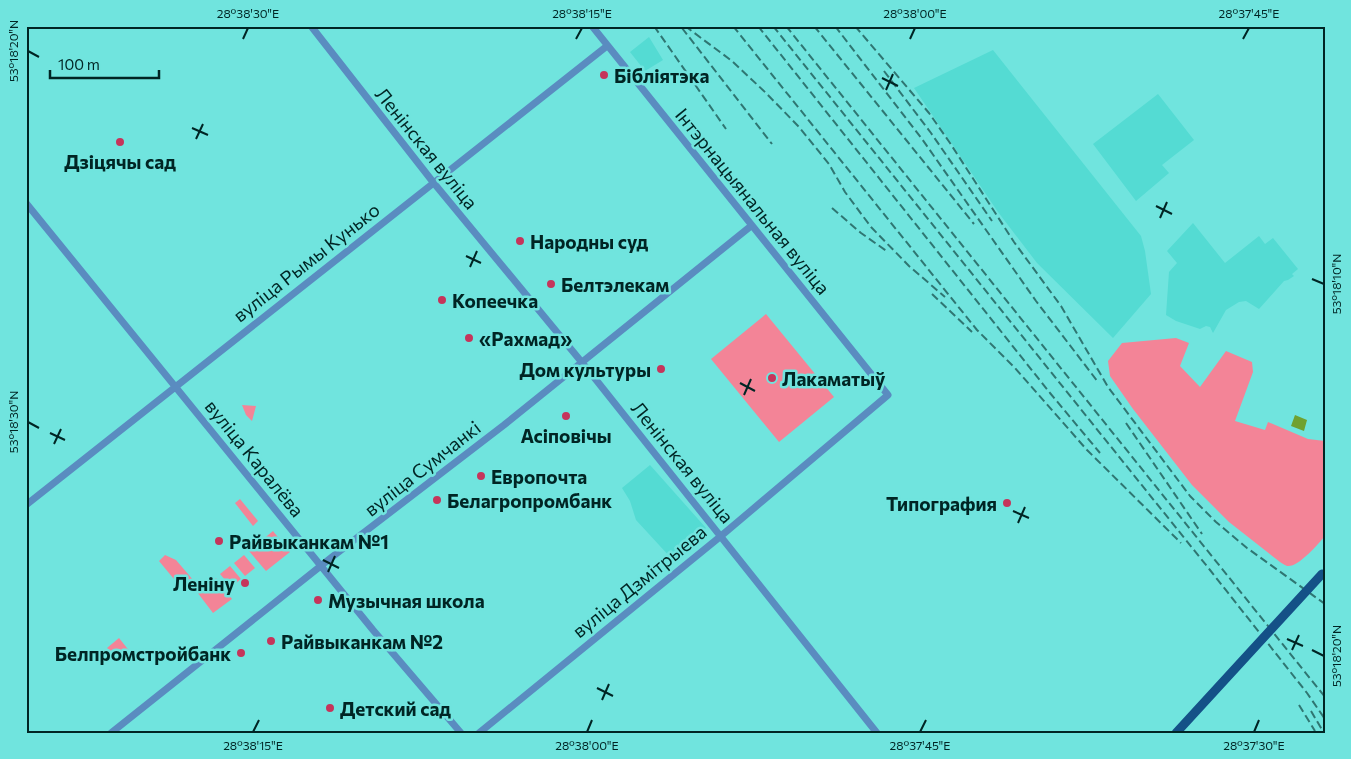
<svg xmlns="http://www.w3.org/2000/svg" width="1351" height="759" viewBox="0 0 1351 759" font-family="Commissioner,sans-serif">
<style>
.built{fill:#54dbd3}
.green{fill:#f38497}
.water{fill:#70a130}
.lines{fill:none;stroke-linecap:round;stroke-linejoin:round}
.minor{stroke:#5a8cc0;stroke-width:7}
.rail{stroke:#2f7672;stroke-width:2;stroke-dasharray:8 4;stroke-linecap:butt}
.major-bridge{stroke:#145187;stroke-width:9}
.ticks{fill:none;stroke:#002524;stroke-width:2}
.poi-dot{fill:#c5355b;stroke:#70e4de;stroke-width:2}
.labels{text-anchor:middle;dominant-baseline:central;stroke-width:5;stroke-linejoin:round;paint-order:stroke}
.poi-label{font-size:19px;font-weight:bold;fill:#002524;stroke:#70e4de;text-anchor:start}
.street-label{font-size:19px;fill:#002524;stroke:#70e4de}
.neatline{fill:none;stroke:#002524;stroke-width:2}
.ticks-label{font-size:12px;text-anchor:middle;fill:#002524}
</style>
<rect width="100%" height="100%" fill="#70e4de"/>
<!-- built -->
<path class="built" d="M 649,37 L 663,60 L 645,71 L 630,52 Z
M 993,50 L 1141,236 L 1145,251 L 1151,294 L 1113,338 L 1037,263 L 998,212 L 914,88 Z
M 1158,94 L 1194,140 L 1162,165 L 1169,173 L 1136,201 L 1093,144 Z
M 1193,223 L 1225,263 L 1259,236 L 1265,244 L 1273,238 L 1298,269 L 1292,274 L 1294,276 L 1288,280 L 1284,281 L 1259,309 L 1246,301 L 1239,302 L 1226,310 L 1213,333 L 1210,327 L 1206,326 L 1200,329 L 1176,321 L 1166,315 L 1169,272 L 1177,263 L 1167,251 Z
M 650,465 L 706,528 L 671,558 L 636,520 L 630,501 L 622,488 Z"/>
<!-- green -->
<path class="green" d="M 766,314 L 834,397 L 779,442 L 711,359 Z
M 1176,338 L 1189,343 L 1180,366 L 1200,387 L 1226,351 L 1252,362 L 1253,372 L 1235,421 L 1265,430 L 1268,422 L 1308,439 L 1325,441 L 1325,536 C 1318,544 1298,568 1287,566 C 1284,565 1282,563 1280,562 L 1229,522 L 1192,485 L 1133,409 L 1110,376 L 1108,361 L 1122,343 Z
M 242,405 L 256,406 L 252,421 L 246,415 Z
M 240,499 L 258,521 L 253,526 L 235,503 Z
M 273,531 L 290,552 L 266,571 L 249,551 Z
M 165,555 L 176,560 L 194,581 L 183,590 L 159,561 Z
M 244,555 L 255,568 L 245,576 L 234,563 Z
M 230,566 L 241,579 L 231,587 L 220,574 Z
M 216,578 L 232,599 L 213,613 L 197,592 Z
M 119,638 L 131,653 L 118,662 L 107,648 Z"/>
<!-- water -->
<path class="water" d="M 1295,415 L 1307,420 L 1304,431 L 1291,426 Z"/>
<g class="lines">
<!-- minor -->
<path class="minor" d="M 311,26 L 433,182 L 589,371 L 877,733
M 26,203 L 373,630 L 461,733
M 26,505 L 607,46
M 111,733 L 332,557 L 504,425 L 751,226
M 479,733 L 721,536 L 888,395 L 592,26"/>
<!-- rail -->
<path class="rail" d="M 654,26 L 726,129
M 685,26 L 732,61 L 766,93 L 799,127 L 829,164 L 845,192 L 871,227 L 909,266 L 945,297
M 733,26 L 977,330 L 1015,368 L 1087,450 L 1181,543
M 758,26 L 1050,393 L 1100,453
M 773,26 L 1210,570 L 1307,693 L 1325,719
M 786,26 L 1325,697
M 814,26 L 974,224
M 835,26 L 922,139 L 1036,301 L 1098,382
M 855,26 L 929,113 L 950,143 L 1014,242 L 1061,306 L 1108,387 L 1190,496 L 1216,522 L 1247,548 L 1325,604
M 682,28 L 772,144
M 884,71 L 931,133 L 992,221
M 832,208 L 861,233 L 888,252
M 932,294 L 972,332
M 1126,423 L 1202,534
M 1299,705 L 1315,731
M 1311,711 L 1324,733"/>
<!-- major-bridge -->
<path class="major-bridge" d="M 1176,733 L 1322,574"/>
</g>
<!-- ticks -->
<path class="ticks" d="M 243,39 L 248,28M 576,39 L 582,28M 910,39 L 915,28M 1243,39 L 1249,28M 28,51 L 39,57M 882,78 L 898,86M 886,90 L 893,74M 192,128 L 208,135M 196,139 L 203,124M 1156,206 L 1172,214M 1160,218 L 1167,202M 466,256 L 481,263M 470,267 L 477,251M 1312,279 L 1324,284M 740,383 L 755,391M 744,395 L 751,379M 28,422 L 39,428M 50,433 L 65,440M 54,444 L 61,429M 1013,511 L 1029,518M 1018,523 L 1025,507M 323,560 L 339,568M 328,572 L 335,556M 1287,639 L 1303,646M 1292,650 L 1299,635M 1312,650 L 1324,656M 597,688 L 613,696M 602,700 L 609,684M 253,732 L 259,720M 587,732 L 592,720M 920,732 L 926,720M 1254,732 L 1259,720"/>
<!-- markers -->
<g class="poi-dot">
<circle cx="604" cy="75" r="5"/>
<circle cx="120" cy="142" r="5"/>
<circle cx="520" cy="241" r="5"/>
<circle cx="551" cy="284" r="5"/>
<circle cx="442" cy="300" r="5"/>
<circle cx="469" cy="338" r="5"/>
<circle cx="661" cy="369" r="5"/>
<circle cx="772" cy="378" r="5"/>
<circle cx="566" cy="416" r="5"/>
<circle cx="481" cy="476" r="5"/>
<circle cx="437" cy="500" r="5"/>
<circle cx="1007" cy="503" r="5"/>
<circle cx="219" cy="541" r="5"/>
<circle cx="245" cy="583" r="5"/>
<circle cx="318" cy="600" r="5"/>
<circle cx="271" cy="641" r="5"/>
<circle cx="241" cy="653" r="5"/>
<circle cx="330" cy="708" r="5"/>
</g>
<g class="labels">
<!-- poi labels -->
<g class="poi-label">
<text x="614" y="75">Бібліятэка</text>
<text x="120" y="161" text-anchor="middle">Дзіцячы сад</text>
<text x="530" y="241">Народны суд</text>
<text x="561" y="284">Белтэлекам</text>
<text x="452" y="300">Копеечка</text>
<text x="479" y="338">«Рахмад»</text>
<text x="651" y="369" text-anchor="end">Дом культуры</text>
<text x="782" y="378">Лакаматыў</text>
<text x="566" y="435" text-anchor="middle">Асіповічы</text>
<text x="491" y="476">Европочта</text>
<text x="447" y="500">Белагропромбанк</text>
<text x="997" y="503" text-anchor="end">Типография</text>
<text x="229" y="541">Райвыканкам №1</text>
<text x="235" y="583" text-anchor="end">Леніну</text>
<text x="328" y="600">Музычная школа</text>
<text x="281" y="641">Райвыканкам №2</text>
<text x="231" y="653" text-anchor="end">Белпромстройбанк</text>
<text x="340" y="708">Детский сад</text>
</g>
<!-- street labels -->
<g class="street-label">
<text transform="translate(427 148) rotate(51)">Ленінская вуліца</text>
<text transform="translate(753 201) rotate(51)">Інтэрнацыянальная вуліца</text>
<text transform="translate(306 262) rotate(-38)">вуліца Рымы Кунько</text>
<text transform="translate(255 458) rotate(51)">вуліца Каралёва</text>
<text transform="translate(683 462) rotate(51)">Ленінская вуліца</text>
<text transform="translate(422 468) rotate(-38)">вуліца Сумчанкі</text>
<text transform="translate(639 581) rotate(-39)">вуліца Дзмітрыева</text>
</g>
</g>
<!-- border -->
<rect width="1351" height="759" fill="none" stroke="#70e4de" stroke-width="55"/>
<!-- scale -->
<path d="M50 70v8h109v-8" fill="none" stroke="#002524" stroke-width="2.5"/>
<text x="58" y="70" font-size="15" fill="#002524" stroke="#70e4de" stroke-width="4" paint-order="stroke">100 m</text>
<rect x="28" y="28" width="1296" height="704" class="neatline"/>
<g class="ticks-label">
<text x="248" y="18">28°38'30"E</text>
<text x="582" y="18">28°38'15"E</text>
<text x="915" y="18">28°38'00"E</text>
<text x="1249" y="18">28°37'45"E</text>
<text transform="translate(14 51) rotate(-90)" y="4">53°18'20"N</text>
<text transform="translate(1337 284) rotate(-90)" y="4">53°18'10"N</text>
<text transform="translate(14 422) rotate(-90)" y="4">53°18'30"N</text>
<text transform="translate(1337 656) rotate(-90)" y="4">53°18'20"N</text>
<text x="253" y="750">28°38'15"E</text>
<text x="587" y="750">28°38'00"E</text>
<text x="920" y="750">28°37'45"E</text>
<text x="1254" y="750">28°37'30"E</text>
</g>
</svg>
